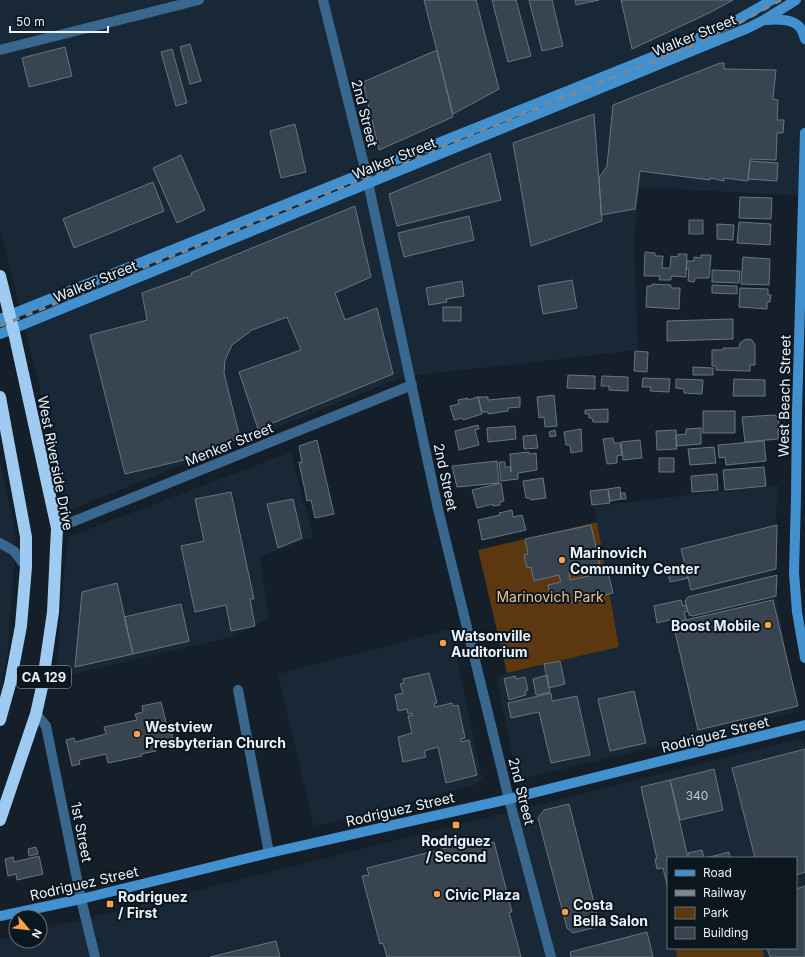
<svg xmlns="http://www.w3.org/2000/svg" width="805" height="957" viewBox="0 0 805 957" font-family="Inter,sans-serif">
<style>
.built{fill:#182836;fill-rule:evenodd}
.green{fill:#5b3810}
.building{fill:#38444f;stroke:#687581}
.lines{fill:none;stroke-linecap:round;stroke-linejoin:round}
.street{stroke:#39678e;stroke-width:10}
.secondary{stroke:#4390cf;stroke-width:10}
.highway{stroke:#9fcaf1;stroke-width:12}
.rail{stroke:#7f8890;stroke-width:3;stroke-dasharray:7 7;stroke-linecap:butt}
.poi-dot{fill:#f5a246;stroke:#0b161f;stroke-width:1.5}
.labels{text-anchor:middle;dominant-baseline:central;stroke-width:4;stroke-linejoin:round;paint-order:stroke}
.number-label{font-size:12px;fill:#bec6ce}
.shield{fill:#0b161f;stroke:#a7afb7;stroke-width:1}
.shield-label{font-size:13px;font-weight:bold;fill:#eaf1f8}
.street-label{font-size:14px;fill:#eaf1f8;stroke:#0b161f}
.poi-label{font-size:14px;font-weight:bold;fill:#eaf1f8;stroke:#0b161f;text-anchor:start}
.park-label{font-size:14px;fill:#f4c08d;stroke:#0b161f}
</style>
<rect width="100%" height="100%" fill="#141f29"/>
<!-- built -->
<path class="built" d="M 0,0 L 805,0 L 805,196 L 640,187 L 634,237 L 638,350 L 403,377 L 70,510 L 0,228 Z
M 291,452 L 313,537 L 260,556 L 269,619 L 231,637 L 56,678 L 63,585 L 68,537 Z
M 0,460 L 16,535 L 8,651 L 0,687 Z
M 778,485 L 772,576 L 796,704 L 793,713 L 526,778 L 516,773 L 496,676 L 619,647 L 594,506 Z
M 451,629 L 482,779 L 475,785 L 314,827 L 278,674 Z
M 800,739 L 805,745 L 805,957 L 0,957 L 0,940 L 16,936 L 16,941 L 40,941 L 40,930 ZM 668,858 L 796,858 L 796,948 L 668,948 Z"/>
<!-- green -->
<path class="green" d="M 597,522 L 619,647 L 507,673 L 478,550 Z
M 675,948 L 762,948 L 764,957 L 677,957 Z"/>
<!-- building -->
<path class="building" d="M 424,0 L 476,0 L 499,89 L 453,114 Z
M 492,0 L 516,0 L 531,56 L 508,62 Z
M 529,0 L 552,0 L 563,46 L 542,51 Z
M 575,0 L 599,0 L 576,5 Z
M 621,0 L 733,0 L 709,13 L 632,49 Z
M 190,44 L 201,81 L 190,84 L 180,47 Z
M 65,47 L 72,76 L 29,87 L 22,58 Z
M 172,49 L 187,103 L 176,106 L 161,52 Z
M 437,50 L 453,117 L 379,150 L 363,82 Z
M 720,63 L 724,63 L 724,69 L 776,70 L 773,99 L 778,100 L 777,120 L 784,120 L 783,133 L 777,133 L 776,160 L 750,159 L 748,181 L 724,178 L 724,181 L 710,178 L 710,180 L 640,171 L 635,209 L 601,215 L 599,178 L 607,166 L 613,105 Z
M 594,114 L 602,221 L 531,246 L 513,143 Z
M 295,124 L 306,172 L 281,178 L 270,131 Z
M 490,153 L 501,200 L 397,226 L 389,194 Z
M 181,155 L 205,210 L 177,223 L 153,168 Z
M 750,161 L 778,163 L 777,181 L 748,179 Z
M 153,182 L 164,211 L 74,248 L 63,219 Z
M 740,197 L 772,198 L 771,219 L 739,218 Z
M 355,206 L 371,277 L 335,293 L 345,320 L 377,308 L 393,374 L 258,429 L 239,372 L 301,350 L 287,317 L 252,330 L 232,345 L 225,360 L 224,373 L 240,438 L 184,460 L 125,474 L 90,335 L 147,320 L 142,293 L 192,275 L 191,273 Z
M 469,216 L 474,240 L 404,257 L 398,233 Z
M 689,220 L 703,220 L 703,234 L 689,234 Z
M 739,222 L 771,224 L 770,245 L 737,243 Z
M 717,224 L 734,225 L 733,240 L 717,239 Z
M 645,252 L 655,253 L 655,256 L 663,256 L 662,268 L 670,268 L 671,256 L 678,257 L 678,254 L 687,254 L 686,277 L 671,276 L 671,280 L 659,280 L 660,276 L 644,276 Z
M 701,255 L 711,255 L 709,278 L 695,278 L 694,282 L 688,281 L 689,269 L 686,269 L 687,261 L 694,261 L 694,257 L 701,258 Z
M 743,257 L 770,259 L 769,285 L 741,284 Z
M 712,270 L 740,271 L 739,283 L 712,282 Z
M 572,280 L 577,308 L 543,314 L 538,286 Z
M 462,281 L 464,296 L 446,299 L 447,302 L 429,305 L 426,288 Z
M 652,284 L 671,285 L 671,288 L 680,288 L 679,309 L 646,307 L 647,286 L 652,286 Z
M 712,285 L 737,286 L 737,294 L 712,293 Z
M 740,288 L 768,289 L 768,295 L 771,295 L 770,302 L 767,302 L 767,309 L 739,307 Z
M 443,307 L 461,307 L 461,321 L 443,321 Z
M 733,319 L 733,339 L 667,341 L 667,321 Z
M 746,339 L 752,340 L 755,345 L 755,365 L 750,365 L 750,371 L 716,370 L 716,366 L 712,366 L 712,350 L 723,350 L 723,348 L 739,348 L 740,343 Z
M 635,351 L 648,352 L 647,372 L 634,371 Z
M 693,367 L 713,368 L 713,375 L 693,375 Z
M 568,375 L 595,376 L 595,389 L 567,388 Z
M 602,376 L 628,377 L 628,391 L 609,390 L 609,386 L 601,386 Z
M 643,378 L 670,379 L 669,392 L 650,391 L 651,387 L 642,387 Z
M 676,379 L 703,380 L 702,394 L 684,393 L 684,389 L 676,388 Z
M 734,379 L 765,380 L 765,396 L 733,396 Z
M 554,395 L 557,426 L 545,427 L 544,417 L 539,418 L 537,397 Z
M 478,397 L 482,414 L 463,420 L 462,418 L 454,420 L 450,406 L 459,404 L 458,400 L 468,398 L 468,400 Z
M 478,397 L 488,397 L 488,400 L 520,397 L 520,407 L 508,408 L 508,411 L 488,414 L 488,412 L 482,412 Z
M 608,409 L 608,422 L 593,422 L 592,418 L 589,418 L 589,414 L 585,414 L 585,410 Z
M 703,411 L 735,411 L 735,433 L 703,433 Z
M 775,415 L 779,418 L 778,439 L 745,442 L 742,417 Z
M 478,425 L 479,429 L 475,430 L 479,445 L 459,450 L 455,431 Z
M 515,426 L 516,439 L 488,442 L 487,428 Z
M 701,428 L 701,444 L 676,446 L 676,435 L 686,434 L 686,429 Z
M 581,429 L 582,451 L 571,453 L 570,445 L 566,445 L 564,432 Z
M 555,430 L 556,436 L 550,437 L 549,432 Z
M 676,430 L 677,449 L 657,450 L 656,431 Z
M 536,435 L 538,448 L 524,449 L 523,436 Z
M 613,438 L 614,443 L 620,443 L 622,455 L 617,456 L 617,463 L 607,464 L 603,439 Z
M 317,440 L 334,514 L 315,518 L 311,500 L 307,501 L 299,462 L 302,463 L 299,446 Z
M 640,440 L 642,458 L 623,460 L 621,442 Z
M 764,441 L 766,461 L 726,465 L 725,457 L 719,458 L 718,445 Z
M 714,447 L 716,463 L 690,465 L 688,449 Z
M 529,452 L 529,454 L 536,453 L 537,470 L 518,473 L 518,479 L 501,481 L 499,462 L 505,462 L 505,467 L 511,467 L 511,472 L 510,454 Z
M 659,458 L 674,458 L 674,472 L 659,472 Z
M 497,461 L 499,483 L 457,487 L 452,466 Z
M 764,467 L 766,486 L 725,490 L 723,470 Z
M 717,474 L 718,490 L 692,492 L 691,476 Z
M 543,478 L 546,498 L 531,500 L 530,498 L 526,498 L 523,481 Z
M 501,483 L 504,501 L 500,502 L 500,505 L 493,506 L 493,504 L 477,508 L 472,490 Z
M 620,487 L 621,499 L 610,501 L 608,489 Z
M 608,489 L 610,503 L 592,505 L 590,491 Z
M 231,492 L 254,599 L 250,599 L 255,626 L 231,631 L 226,605 L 195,612 L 181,546 L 204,541 L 195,499 Z
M 620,493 L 625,493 L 626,499 L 621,499 Z
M 293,499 L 302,538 L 278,548 L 267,504 Z
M 512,510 L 513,517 L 522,515 L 526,530 L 482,540 L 478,520 L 500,515 L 499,513 Z
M 591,525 L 600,566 L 569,573 L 570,580 L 608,572 L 613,593 L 564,604 L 563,600 L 551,602 L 548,585 L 561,582 L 559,575 L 534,581 L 531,567 L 527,568 L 524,555 L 528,554 L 525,539 Z
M 777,525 L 776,569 L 691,590 L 681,549 Z
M 685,564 L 688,578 L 670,582 L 667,568 Z
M 777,575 L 776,596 L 693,616 L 689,615 L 685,601 L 688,597 Z
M 117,583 L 133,654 L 75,667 L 82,592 Z
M 681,600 L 683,606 L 686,605 L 688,611 L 684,612 L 686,620 L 673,623 L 673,619 L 657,623 L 654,606 Z
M 773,600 L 798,706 L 698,730 L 673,623 Z
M 181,604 L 189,641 L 133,654 L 124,617 Z
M 560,661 L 565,684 L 549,688 L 544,664 Z
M 429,673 L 437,703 L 434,703 L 435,707 L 452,703 L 453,706 L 458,705 L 465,738 L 461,739 L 461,742 L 469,740 L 477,775 L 446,783 L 438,747 L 424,751 L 426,757 L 403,762 L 398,737 L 412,733 L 408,716 L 413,715 L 412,713 L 408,714 L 407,709 L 398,711 L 395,695 L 403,693 L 400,684 L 404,683 L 403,679 Z
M 547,675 L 550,692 L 536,695 L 533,679 Z
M 515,676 L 516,679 L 525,677 L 528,690 L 525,691 L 526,695 L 509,700 L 504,679 Z
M 634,691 L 646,743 L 610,751 L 598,699 Z
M 551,693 L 552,701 L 577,696 L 590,755 L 551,763 L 539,712 L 511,718 L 508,703 Z
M 161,702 L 169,734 L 172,734 L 174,743 L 155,747 L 156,751 L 141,754 L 142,756 L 108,763 L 106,754 L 79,760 L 80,764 L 72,766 L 66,740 L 74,738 L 75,742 L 106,734 L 104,727 L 137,720 L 135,714 L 143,712 L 142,706 Z
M 805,749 L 805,872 L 796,875 L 796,858 L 755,858 L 732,768 Z
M 714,769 L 723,810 L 680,820 L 670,780 Z
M 670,780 L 688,858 L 668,858 L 668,889 L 663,868 L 657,869 L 655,859 L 657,859 L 641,787 Z
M 569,804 L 600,926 L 573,933 L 567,928 L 538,818 L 544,810 Z
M 486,838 L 487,844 L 494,842 L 512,912 L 509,912 L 521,957 L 387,957 L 383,943 L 380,944 L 362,876 L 369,875 L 367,868 Z
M 36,847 L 38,854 L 29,856 L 28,849 Z
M 702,850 L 704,858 L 690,858 L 688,853 Z
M 729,852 L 730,858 L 706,858 Z
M 39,856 L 43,874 L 17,880 L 16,874 L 8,876 L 5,859 L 13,857 L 14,862 Z
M 805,886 L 805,957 L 770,957 L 767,948 L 796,948 L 796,889 Z
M 647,932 L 653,957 L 571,957 L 570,952 Z
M 276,941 L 280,957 L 210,957 Z"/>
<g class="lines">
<!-- street -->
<path class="street" d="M 323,0 L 366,173 L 438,509 L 509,799 L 551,957
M 0,50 L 199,0
M 57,528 L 412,385
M 0,543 L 14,551 L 26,567
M 238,690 L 269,853
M 36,714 L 46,726 L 81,899 L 95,957"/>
<!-- secondary -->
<path class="secondary" d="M 766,20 C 777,19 795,19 801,29 C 803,32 804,36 805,39
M 805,133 L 797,411 L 796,497 L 794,573 L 797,612 L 805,658
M 0,319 L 692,41 L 737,20 L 772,0
M 0,334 L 748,28 L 764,20 L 796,0
M 0,916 L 81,899 L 269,853 L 509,799 L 805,725"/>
<!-- highway -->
<path class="highway" d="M 0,276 L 15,337 L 57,528 L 53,612 L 42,687 L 36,714 L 0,820
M 0,397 L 26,537 L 26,567 L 21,626 L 10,684 L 0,720"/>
<!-- rail -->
<path class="rail" d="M 0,326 L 690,46 L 743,21 L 781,0"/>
</g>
<!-- markers -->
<g class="poi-dot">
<circle cx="562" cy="560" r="4"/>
<circle cx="768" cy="625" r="4"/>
<circle cx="443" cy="643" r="4"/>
<circle cx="137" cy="734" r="4"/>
<rect x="452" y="821" width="8" height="8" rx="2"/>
<circle cx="437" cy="894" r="4"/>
<rect x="106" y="900" width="8" height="8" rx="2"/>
<circle cx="565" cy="912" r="4"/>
</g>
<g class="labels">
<!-- number labels -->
<g class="number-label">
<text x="697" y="795">340</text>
</g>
<!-- shield labels -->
<rect class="shield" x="17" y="666" width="54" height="22" rx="3"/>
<g class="shield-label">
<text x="44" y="677">CA 129</text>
</g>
<!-- street labels -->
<g class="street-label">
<text transform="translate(694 35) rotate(-22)">Walker Street</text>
<text transform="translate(365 113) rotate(76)">2nd Street</text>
<text transform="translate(394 158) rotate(-22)">Walker Street</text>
<text transform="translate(95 281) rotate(-22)">Walker Street</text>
<text transform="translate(784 396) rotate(-89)">West Beach Street</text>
<text transform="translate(229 444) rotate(-22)">Menker Street</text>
<text transform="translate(56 463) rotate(79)">West Riverside Drive</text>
<text transform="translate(446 477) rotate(78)">2nd Street</text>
<text transform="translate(715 734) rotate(-14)">Rodriguez Street</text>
<text transform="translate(522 791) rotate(76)">2nd Street</text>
<text transform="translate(400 809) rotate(-13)">Rodriguez Street</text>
<text transform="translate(82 832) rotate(79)">1st Street</text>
<text transform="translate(84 883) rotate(-13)">Rodriguez Street</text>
</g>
<!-- poi labels -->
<g class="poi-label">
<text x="570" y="552">Marinovich<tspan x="570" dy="16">Community Center</tspan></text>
<text x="760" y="625" text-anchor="end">Boost Mobile</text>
<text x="451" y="635">Watsonville<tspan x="451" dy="16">Auditorium</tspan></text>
<text x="145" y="726">Westview<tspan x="145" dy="16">Presbyterian Church</tspan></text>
<text x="456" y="840" text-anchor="middle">Rodriguez<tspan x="456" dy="16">/ Second</tspan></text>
<text x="445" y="894">Civic Plaza</text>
<text x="118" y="896">Rodriguez<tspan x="118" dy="16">/ First</tspan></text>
<text x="573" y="904">Costa<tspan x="573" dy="16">Bella Salon</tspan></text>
</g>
<!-- park labels -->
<g class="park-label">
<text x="550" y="596">Marinovich Park</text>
</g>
</g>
<!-- legend -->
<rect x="667" y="857" width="130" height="92" fill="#0b161f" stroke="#646e76"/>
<rect x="675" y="870" width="20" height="6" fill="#4390cf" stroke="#646e76"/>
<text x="703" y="877" font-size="12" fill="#eaf1f8">Road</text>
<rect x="675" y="890" width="20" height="6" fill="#7f8890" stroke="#646e76"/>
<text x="703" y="897" font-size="12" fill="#eaf1f8">Railway</text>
<rect x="675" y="907" width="20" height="12" fill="#5b3810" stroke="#646e76"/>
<text x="703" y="917" font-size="12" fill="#eaf1f8">Park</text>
<rect x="675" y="927" width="20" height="12" fill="#38444f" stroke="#646e76"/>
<text x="703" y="937" font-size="12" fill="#eaf1f8">Building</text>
<!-- north arrow -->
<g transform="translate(28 929) rotate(118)"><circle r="19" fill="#0b161f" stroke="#646e76"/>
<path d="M0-3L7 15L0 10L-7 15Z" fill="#f5a246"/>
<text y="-6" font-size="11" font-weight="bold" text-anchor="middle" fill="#eaf1f8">N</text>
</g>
<!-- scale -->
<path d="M10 26v6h98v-6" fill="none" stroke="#eaf1f8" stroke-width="2"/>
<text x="16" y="26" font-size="12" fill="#eaf1f8" stroke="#0b161f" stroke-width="3" paint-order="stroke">50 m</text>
</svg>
